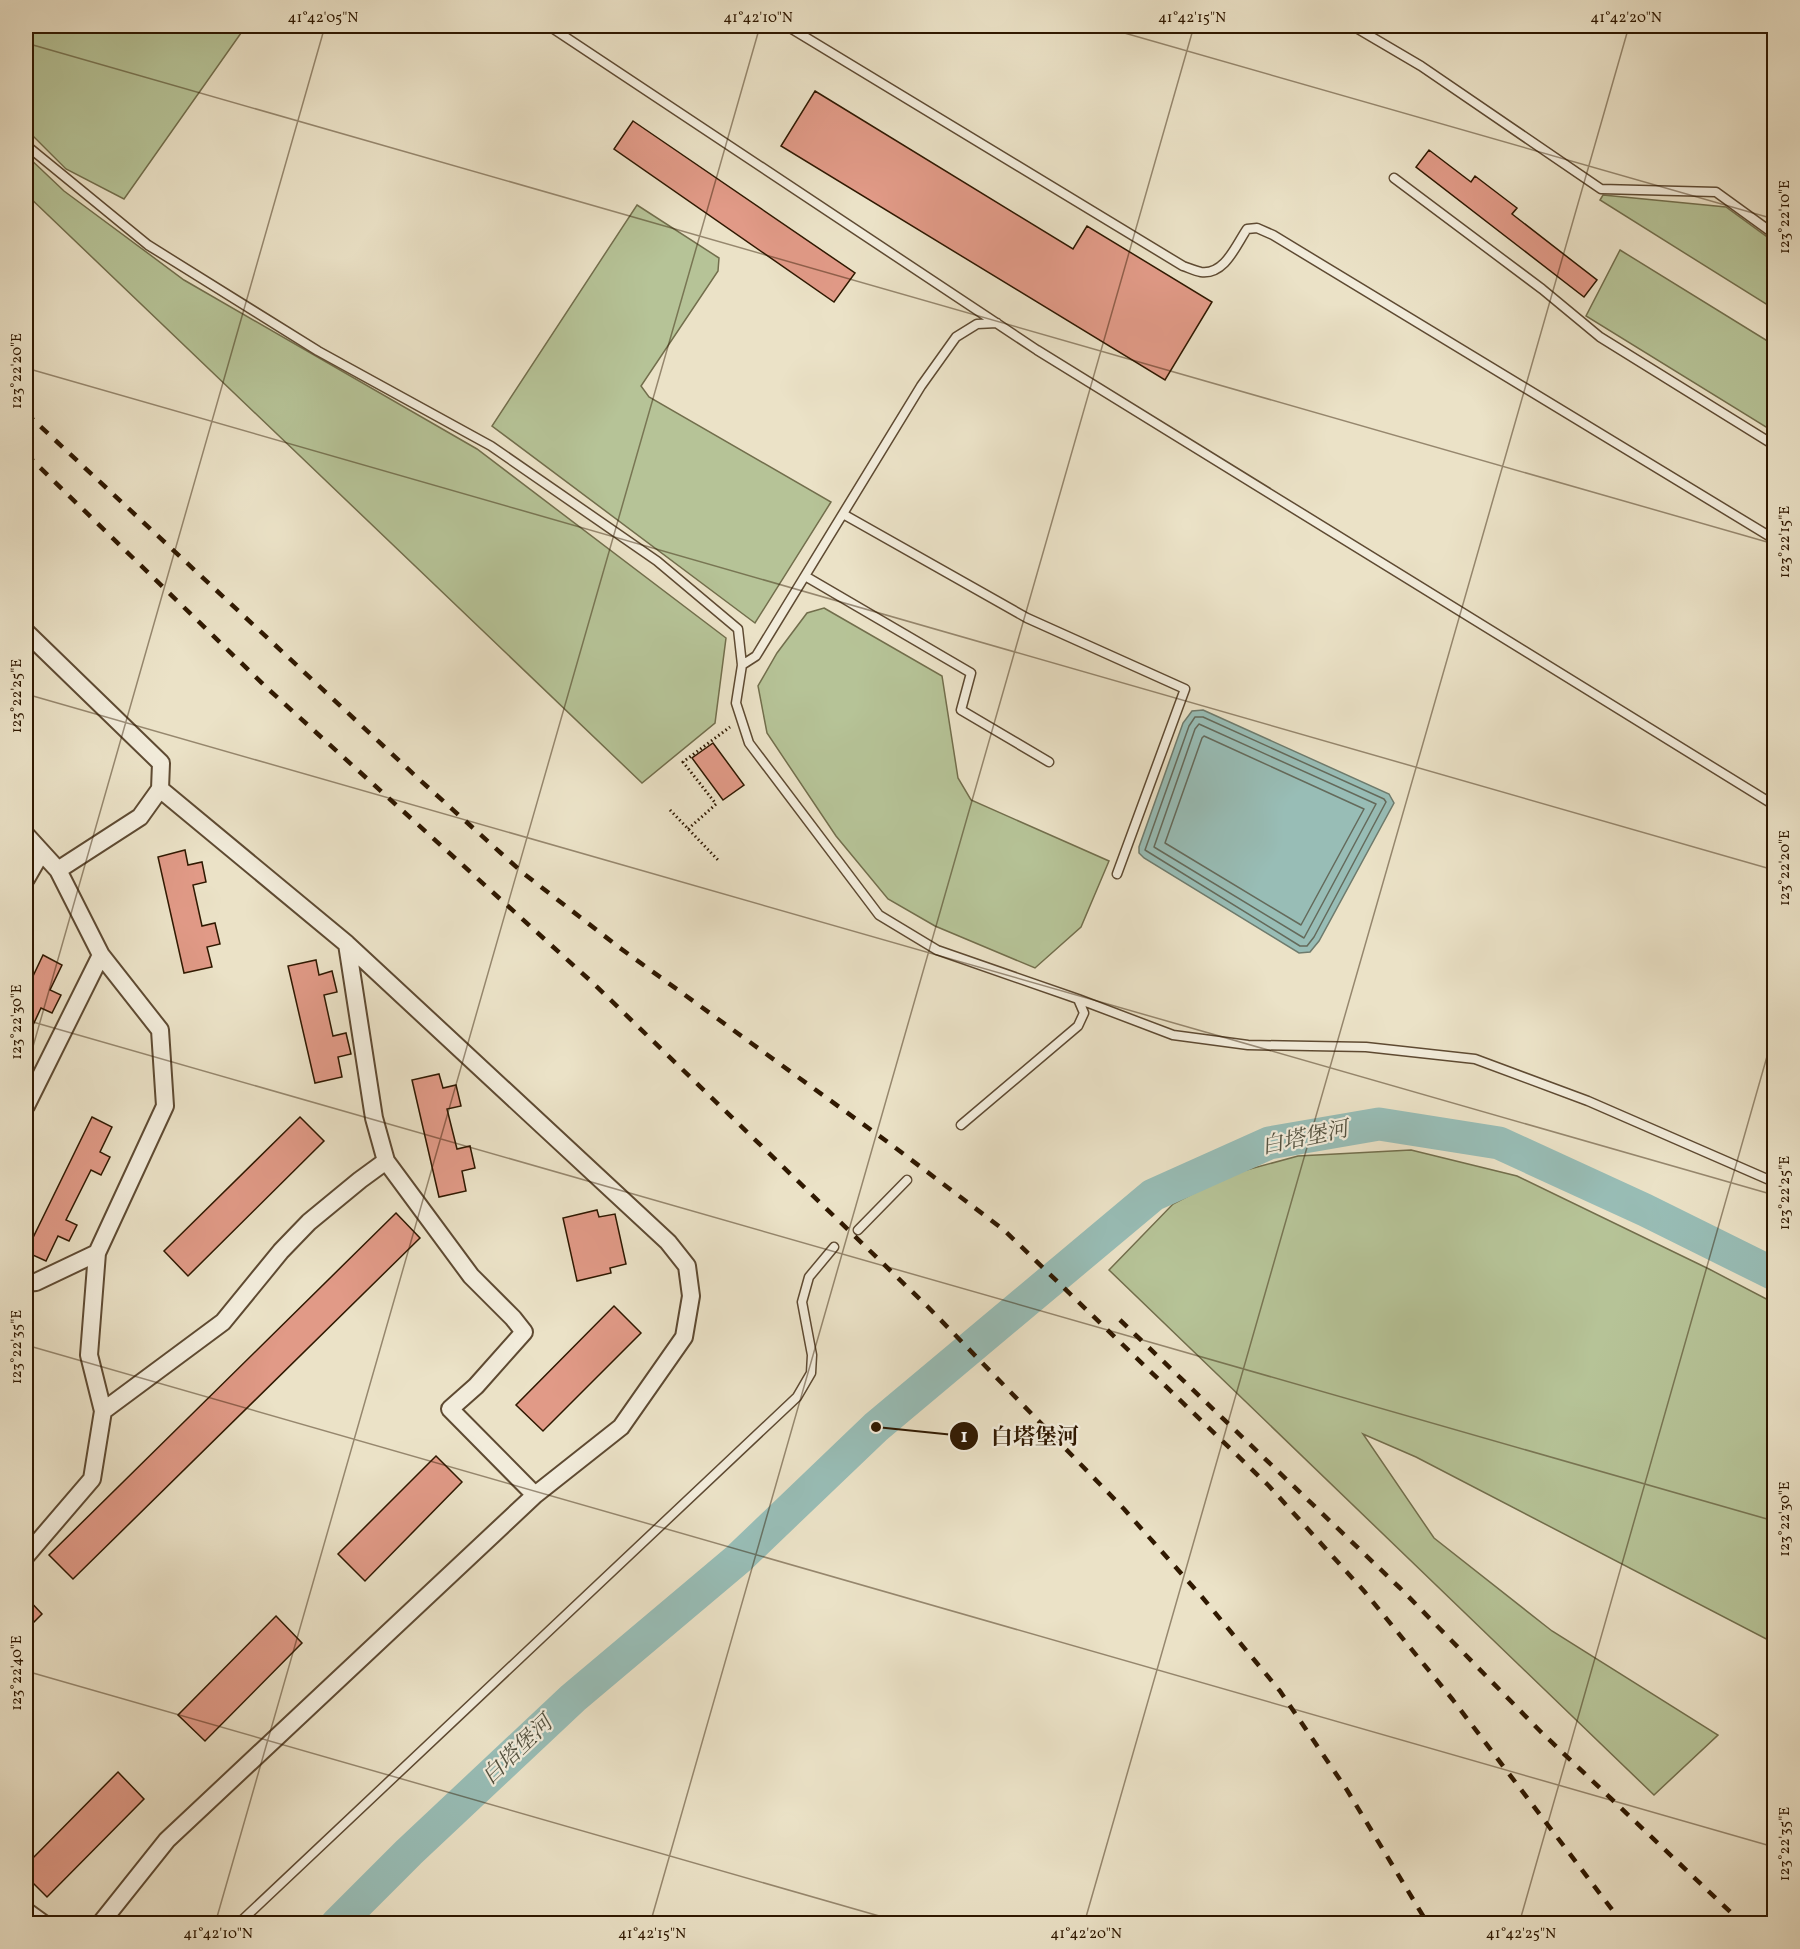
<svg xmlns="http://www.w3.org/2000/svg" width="1800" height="1949" viewBox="0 0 1800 1949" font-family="Vollkorn,'Noto Serif SC',serif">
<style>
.green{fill:#b6c397;stroke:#726e4c;stroke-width:1.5}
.water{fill:#98bdb6;stroke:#6e7b6d;stroke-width:1.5}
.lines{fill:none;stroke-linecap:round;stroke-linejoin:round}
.shore{stroke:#646a5b;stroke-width:1.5}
.river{stroke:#98bdb6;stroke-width:33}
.building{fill:#e19a87;stroke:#2f1800;stroke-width:1.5}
.lane-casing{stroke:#5e4a32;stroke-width:11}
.street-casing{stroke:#5e4a32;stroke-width:20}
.path{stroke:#2f1800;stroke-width:3;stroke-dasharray:1.5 3;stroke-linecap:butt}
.lane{stroke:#f2ecdb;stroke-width:8}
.street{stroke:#f2ecdb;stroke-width:16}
.rail{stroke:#2f1800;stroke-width:4.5;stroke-dasharray:10 10;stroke-linecap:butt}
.ticks{fill:none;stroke:#2f1800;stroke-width:1.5;stroke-opacity:0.45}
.labels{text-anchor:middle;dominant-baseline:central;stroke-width:4.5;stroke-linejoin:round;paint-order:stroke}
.water-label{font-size:22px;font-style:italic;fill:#545240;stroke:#f2ecdb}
.leader{fill:none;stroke:#2f1800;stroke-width:2}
.callout-dot{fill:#2f1800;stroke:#f2ecdb;stroke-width:2}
.mark-label{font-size:18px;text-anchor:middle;font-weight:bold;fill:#fff}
.callout-label{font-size:22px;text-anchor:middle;font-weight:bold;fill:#2f1800;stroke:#f2ecdb;stroke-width:4.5;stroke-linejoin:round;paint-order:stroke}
.neatline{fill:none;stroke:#2f1800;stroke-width:2}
.ticks-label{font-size:15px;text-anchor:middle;fill:#2f1800}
</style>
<rect width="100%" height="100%" fill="#ebe2c7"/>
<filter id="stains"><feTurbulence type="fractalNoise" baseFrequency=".00333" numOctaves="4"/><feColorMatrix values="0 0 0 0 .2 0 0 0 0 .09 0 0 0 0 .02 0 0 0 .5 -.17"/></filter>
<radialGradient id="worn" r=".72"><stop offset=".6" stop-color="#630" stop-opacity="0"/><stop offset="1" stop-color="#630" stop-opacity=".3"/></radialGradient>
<!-- green -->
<path class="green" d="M 26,26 L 246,26 L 124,199 L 66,169 L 26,129 Z
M 26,155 L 64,191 L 184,280 L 477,449 L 726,638 L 715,723 L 642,783 L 26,194 Z
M 1603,195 L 1726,207 L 1774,242 L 1774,309 L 1600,200 Z
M 637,205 L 719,258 L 718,271 L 641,386 L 649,397 L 831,502 L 755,623 L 492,426 Z
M 1620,250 L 1774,345 L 1774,432 L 1586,316 Z
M 824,608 L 942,676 L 958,778 L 971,800 L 1109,861 L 1081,927 L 1035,968 L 935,926 L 888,899 L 836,836 L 767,733 L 758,686 L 777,653 L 807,613 Z
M 1411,1150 L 1517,1176 L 1709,1269 L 1774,1303 L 1774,1643 L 1416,1457 L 1363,1434 L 1434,1538 L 1552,1631 L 1718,1735 L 1654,1795 L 1109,1270 L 1173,1204 L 1228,1175 L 1298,1156 Z"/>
<!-- water -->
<path class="water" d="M 1203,710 L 1389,794 L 1394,803 L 1319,941 L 1310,952 L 1299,953 L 1144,858 L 1139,853 L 1139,847 L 1183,723 L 1192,711 Z"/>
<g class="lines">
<!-- shore -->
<path class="shore" d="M 1195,717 L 1203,717 L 1384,799 L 1386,802 L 1314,937 L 1307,946 L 1300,946 L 1145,850 L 1189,726 Z
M 1199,724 L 1376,804 L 1304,938 L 1154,847 L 1195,729 Z
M 1204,736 L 1364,809 L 1301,925 L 1165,843 L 1202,738 Z"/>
<!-- river -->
<path class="river" d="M 337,1924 L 409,1852 L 573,1698 L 738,1559 L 876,1427 L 1153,1195 L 1269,1143 L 1379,1124 L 1499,1143 L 1645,1210 L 1774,1274"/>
</g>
<!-- building -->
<path class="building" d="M 815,91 L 1073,249 L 1087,226 L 1212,302 L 1165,380 L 781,146 Z
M 633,121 L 855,273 L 834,302 L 614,149 Z
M 1429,150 L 1471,182 L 1475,176 L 1517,208 L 1512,214 L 1597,280 L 1584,297 L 1416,167 Z
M 713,743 L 744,785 L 723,800 L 692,758 Z
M 185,850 L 188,865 L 202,862 L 206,882 L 193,885 L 202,926 L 215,923 L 220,944 L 207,947 L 212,967 L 184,973 L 158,857 Z
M 43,955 L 62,965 L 50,990 L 61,995 L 52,1013 L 41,1008 L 26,1040 L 26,991 Z
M 316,960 L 319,975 L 332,971 L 337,992 L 324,995 L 333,1036 L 346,1033 L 351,1054 L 338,1057 L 342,1077 L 315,1083 L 288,966 Z
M 439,1074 L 443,1088 L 456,1085 L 461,1106 L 447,1109 L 457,1149 L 470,1146 L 475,1168 L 462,1171 L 466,1191 L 439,1197 L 412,1080 Z
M 92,1117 L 112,1127 L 100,1152 L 110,1157 L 101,1175 L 91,1170 L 66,1220 L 77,1225 L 69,1241 L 58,1236 L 46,1261 L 26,1252 Z
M 300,1117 L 324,1141 L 188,1276 L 164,1251 Z
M 597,1210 L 599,1217 L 615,1214 L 626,1264 L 610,1268 L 611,1273 L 577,1281 L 563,1218 Z
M 396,1213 L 420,1238 L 73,1579 L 49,1555 Z
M 614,1306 L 641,1333 L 543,1431 L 516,1405 Z
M 436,1456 L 462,1482 L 365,1581 L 338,1554 Z
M 26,1597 L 42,1614 L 26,1630 Z
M 276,1616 L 302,1643 L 205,1741 L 178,1715 Z
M 118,1772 L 144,1799 L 47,1897 L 26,1876 L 26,1865 Z"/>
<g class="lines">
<!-- lane casing -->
<g class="lane-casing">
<path id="lane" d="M 549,26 L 1037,350 L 1774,805
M 787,26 L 1183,266 C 1189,268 1195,271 1201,272 C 1225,275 1236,245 1247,229 L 1257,228 L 1273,235 L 1774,539
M 1353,26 L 1421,66 L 1601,189 L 1716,192 L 1774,234
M 26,145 L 148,245 L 318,351 L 491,446 L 657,561 L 738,629 L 742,665 L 736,703 L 749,743 L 879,915 L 937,950 L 1078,999 L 1084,1013 L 1078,1026 L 961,1125
M 1394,178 L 1542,289 L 1600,337 L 1774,445
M 843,514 L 1027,618 L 1185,689 L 1117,874
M 805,576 L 971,673 L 961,710 L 1049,762
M 742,665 L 756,656 L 921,386 L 956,337 L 977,324 L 997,323
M 1078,999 L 1173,1035 L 1248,1045 L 1366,1047 L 1475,1059 L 1588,1101 L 1774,1182
M 858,1230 L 907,1180
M 238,1924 L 797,1397 L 811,1373 L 812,1355 L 802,1302 L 809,1277 L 834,1247"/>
</g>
<!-- street casing -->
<g class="street-casing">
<path id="street" d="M 26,632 L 161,763 L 160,789 L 140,817 L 58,870
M 26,835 L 58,870 L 101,955 L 160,1030 L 165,1106 L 97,1253 L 89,1355 L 103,1411 L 92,1479 L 26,1556
M 26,879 L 41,853
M 347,944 L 374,1118 L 386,1161 L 471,1276 L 513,1318 L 524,1332 L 476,1386 L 450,1409 L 535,1495
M 26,1106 L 101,955
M 26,1283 L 36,1282 L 97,1253
M 103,1411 L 223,1322 L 281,1251 L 309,1222 L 360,1180 L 386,1161
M 26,1911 L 44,1924
M 100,1924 L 167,1840 L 535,1495 L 621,1427 L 684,1337 L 691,1296 L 687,1266 L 668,1242 L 347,944 L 160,789"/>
</g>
<!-- path -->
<path class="path" d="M 670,810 L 719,861
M 688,829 L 716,804 L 683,762 L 730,727"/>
<!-- lane -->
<use href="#lane" class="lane"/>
<!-- street -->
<use href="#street" class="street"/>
<!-- rail -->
<path class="rail" d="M 26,413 L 421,781 L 523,873 L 620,948 L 889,1143 L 1004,1230 L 1269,1486 L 1364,1591 L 1453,1700 L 1623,1924
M 26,454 L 267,688 L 593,983 L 928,1307 L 1124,1509 L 1202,1597 L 1280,1691 L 1347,1790 L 1428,1924
M 1120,1320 L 1400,1588 L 1541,1732 L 1743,1924"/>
</g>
<!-- ticks -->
<path class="ticks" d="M 1100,26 L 1774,219M 26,43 L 1774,544M 26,368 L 1774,870M 26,694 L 1774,1195M 26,1020 L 1774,1521M 26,1071 L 325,26M 26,1345 L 1774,1847M 26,1671 L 907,1924M 215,1924 L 760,26M 650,1924 L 1194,26M 1084,1924 L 1629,26M 1519,1924 L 1774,1032"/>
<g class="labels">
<!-- water labels -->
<g class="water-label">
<text transform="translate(1305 1139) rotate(-12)">白塔堡河</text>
<text transform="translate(518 1751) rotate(-44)">白塔堡河</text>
</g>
</g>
<!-- callouts -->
<path class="leader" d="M876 1427L964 1436"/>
<g class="callout-dot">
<circle cx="876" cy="1427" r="6"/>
<circle cx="964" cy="1436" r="15"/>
</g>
<g class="mark-label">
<text x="964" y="1442">1</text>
</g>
<g class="callout-label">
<text x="1035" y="1444">白塔堡河</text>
</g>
<!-- margin -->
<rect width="1800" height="1949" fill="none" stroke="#ebe2c7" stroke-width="66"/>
<rect x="33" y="33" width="1734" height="1883" class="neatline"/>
<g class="ticks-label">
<text x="323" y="22">41°42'05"N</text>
<text x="758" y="22">41°42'10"N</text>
<text x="1192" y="22">41°42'15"N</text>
<text x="1626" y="22">41°42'20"N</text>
<text transform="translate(1784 217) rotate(-90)" y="5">123°22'10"E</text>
<text transform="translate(16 371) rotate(-90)" y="5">123°22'20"E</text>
<text transform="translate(1784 542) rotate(-90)" y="5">123°22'15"E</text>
<text transform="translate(16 696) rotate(-90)" y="5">123°22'25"E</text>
<text transform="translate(1784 868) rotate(-90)" y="5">123°22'20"E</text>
<text transform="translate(16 1022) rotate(-90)" y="5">123°22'30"E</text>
<text transform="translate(1784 1193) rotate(-90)" y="5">123°22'25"E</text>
<text transform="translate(16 1347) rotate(-90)" y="5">123°22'35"E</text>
<text transform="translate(1784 1519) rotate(-90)" y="5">123°22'30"E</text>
<text transform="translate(16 1673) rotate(-90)" y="5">123°22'40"E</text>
<text transform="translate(1784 1844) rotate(-90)" y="5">123°22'35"E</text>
<text x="218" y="1938">41°42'10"N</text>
<text x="652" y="1938">41°42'15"N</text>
<text x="1086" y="1938">41°42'20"N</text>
<text x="1521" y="1938">41°42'25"N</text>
</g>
<rect width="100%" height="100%" filter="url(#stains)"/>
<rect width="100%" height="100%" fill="url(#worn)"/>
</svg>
